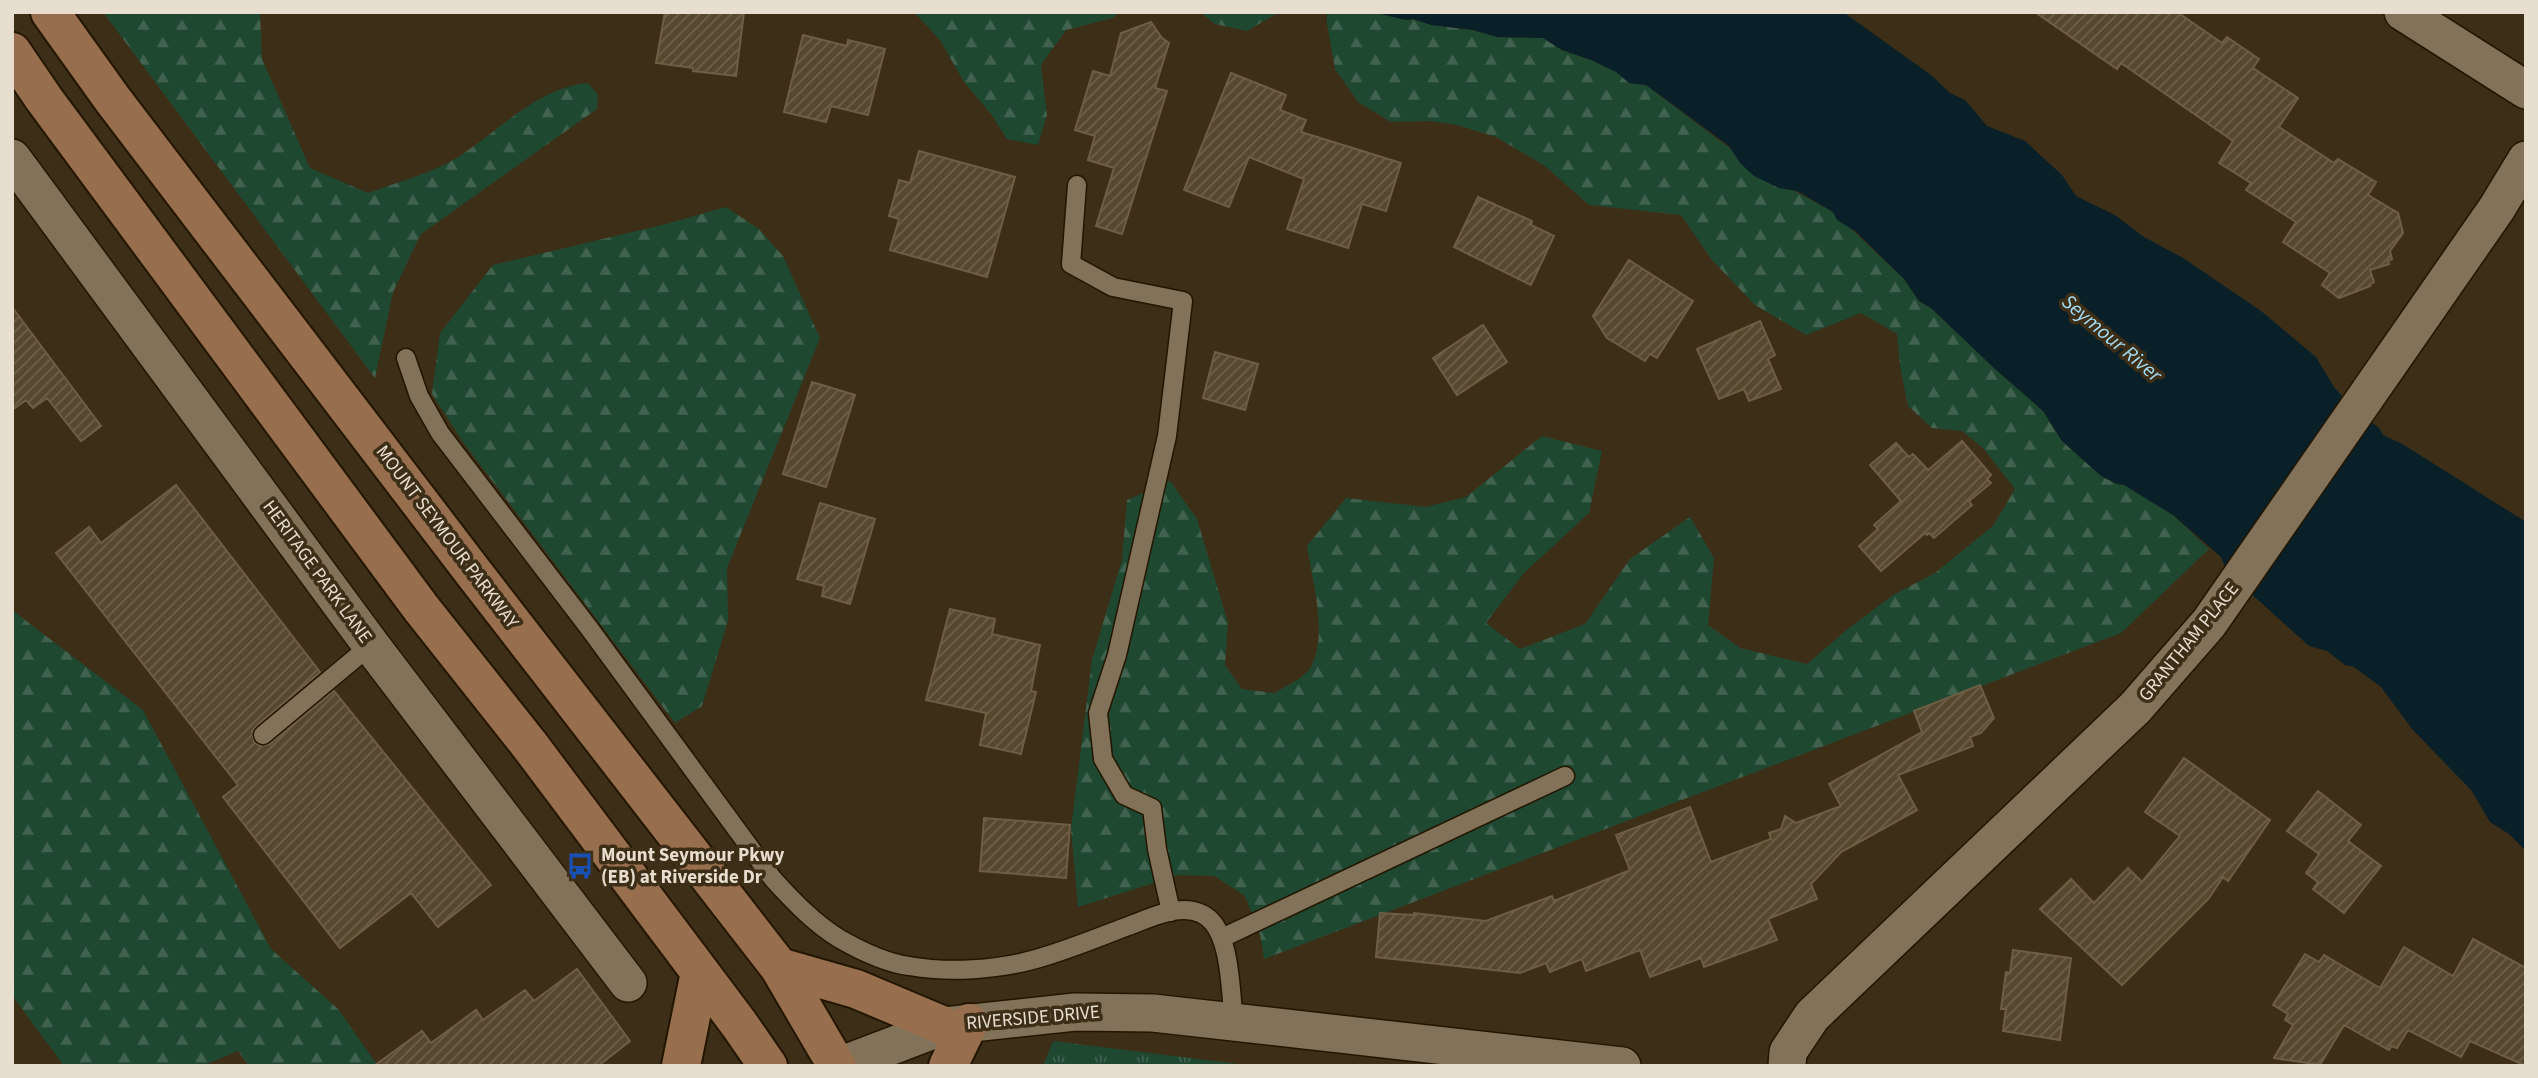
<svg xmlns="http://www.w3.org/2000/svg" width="2538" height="1078" viewBox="0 0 2538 1078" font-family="'Source Sans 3',sans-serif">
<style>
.forest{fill:url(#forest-firs)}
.park{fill:url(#park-tufts)}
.water{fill:#092029}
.building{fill:url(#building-hatch);stroke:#6d5e45;stroke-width:2}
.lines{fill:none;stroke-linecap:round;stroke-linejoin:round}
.service-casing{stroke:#231601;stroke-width:21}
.minor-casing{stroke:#231601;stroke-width:40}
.secondary-casing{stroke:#231601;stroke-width:42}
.service{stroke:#827259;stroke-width:18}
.minor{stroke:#827259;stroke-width:37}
.secondary{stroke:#976e4e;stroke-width:38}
.labels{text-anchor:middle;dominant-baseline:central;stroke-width:7;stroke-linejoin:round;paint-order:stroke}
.street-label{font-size:19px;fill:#e7ded0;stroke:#3d2e17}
.poi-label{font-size:19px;font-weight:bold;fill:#e7ded0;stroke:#3d2e17;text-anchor:start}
.water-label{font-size:21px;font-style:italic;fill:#a4def6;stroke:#3d2e17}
</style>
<defs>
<pattern id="forest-firs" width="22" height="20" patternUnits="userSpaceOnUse" patternTransform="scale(1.75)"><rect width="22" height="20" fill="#1f4831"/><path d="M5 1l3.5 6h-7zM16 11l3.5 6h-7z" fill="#40624e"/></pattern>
<pattern id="park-tufts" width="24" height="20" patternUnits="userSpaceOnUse" patternTransform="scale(1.75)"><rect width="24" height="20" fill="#1f4831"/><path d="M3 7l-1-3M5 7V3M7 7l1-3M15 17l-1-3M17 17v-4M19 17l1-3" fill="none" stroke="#40624e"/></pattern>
<pattern id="building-hatch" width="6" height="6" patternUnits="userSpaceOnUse" patternTransform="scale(1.75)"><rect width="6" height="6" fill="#56472f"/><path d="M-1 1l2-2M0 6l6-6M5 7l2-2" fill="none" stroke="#6e614c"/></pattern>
</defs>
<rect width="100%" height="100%" fill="#3d2e17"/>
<!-- forest -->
<path class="forest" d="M 103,12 L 260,12 L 262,59 L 310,168 L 368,193 C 393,184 437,171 458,157 C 499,131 538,87 588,83 L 598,95 L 597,109 L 421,234 L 393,292 L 375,378 Z
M 914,12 L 1120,12 L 1113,18 L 1066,30 L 1041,65 L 1047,115 L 1038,145 L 1007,139 L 991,114 L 964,82 L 940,40 Z
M 1200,12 L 1279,12 L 1247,31 L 1215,24 Z
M 1327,12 L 1372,12 L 1406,20 L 1413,19 L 1431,25 L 1473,30 L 1497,37 L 1543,38 L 1562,50 L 1591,60 L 1617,72 L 1629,83 L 1646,85 L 1732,150 L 1791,189 L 1833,212 L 1904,279 L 1919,301 L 1931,308 L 1994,368 L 2043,411 L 2062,441 L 2101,476 L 2117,484 L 2124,485 L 2173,515 L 2209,549 L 2121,633 L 1264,959 L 1260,934 L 1245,896 L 1214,876 L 1179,875 L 1078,907 L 1071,829 L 1092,660 L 1122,560 L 1127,500 L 1170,481 L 1197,519 L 1228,623 L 1225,665 L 1242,689 L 1275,693 C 1285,686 1304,678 1310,668 C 1329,637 1312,580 1307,546 L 1346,498 L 1426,507 L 1466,497 L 1542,436 L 1602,451 L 1589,513 L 1524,573 L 1486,623 L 1520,649 L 1585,624 L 1630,559 L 1690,517 L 1714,558 L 1708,625 L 1740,648 L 1807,664 L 1849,628 L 1893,595 L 1935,573 L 1993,526 L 2015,489 L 1984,449 L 1962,431 L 1932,428 L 1908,406 L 1900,366 L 1897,334 L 1861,313 L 1806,335 L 1755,305 L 1712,260 L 1681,215 L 1589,205 L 1545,166 L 1496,137 L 1457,125 L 1428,121 L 1391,122 L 1358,102 L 1335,69 L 1327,24 Z
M 726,207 L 759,229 L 783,256 L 820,338 L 727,568 L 728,621 L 702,706 L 675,723 L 463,442 L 432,394 L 440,333 L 493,265 L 666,224 Z
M 12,610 L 143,710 L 271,949 L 338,1009 L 378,1066 L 249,1066 L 238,1051 L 202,1066 L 64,1066 L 12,995 Z"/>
<!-- park -->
<path class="park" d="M 1053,1041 L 1255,1066 L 1043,1066 Z"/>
<!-- water -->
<path class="water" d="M 1372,12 L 1843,12 L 1931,75 L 1950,93 L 1965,100 L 1987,126 L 2025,141 L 2062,175 L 2076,196 L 2115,215 L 2144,237 L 2183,258 L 2261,311 L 2316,357 L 2334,387 L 2348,403 L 2379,428 L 2383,435 L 2404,445 L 2526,522 L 2526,851 L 2509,834 L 2490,822 L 2471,790 L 2412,729 L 2381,687 L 2354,667 L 2345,665 L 2327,651 L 2309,646 L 2227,572 L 2221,557 L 2173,515 L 2124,485 L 2117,484 L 2101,476 L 2062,441 L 2043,411 L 1994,368 L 1931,308 L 1919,301 L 1904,279 L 1855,231 L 1837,220 L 1833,212 L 1797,191 L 1779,188 L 1754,176 L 1740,163 L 1729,146 L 1646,85 L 1629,83 L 1616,72 L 1591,60 L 1562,50 L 1543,38 L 1497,37 L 1473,30 L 1431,25 L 1413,19 L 1406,20 Z"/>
<!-- building -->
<path class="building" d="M 665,12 L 744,12 L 736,76 L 693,71 L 693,68 L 656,63 Z
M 2035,12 L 2177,12 L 2222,43 L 2227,37 L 2259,59 L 2253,68 L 2298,98 L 2279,127 L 2334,163 L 2338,159 L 2376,182 L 2368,195 L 2398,213 L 2403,233 L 2390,251 L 2392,259 L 2388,261 L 2389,264 L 2370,270 L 2374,282 L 2369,285 L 2370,286 L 2339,298 L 2322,285 L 2330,273 L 2283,242 L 2296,222 L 2246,190 L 2251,183 L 2219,163 L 2233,141 L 2121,63 L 2117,69 Z
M 1151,22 L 1162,38 L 1169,43 L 1155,88 L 1167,91 L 1122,234 L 1096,226 L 1114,168 L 1088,160 L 1095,136 L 1075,130 L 1093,71 L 1110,76 L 1121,33 Z
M 803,35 L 847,46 L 848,40 L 885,49 L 868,115 L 831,106 L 826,122 L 784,112 Z
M 1231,73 L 1286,95 L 1280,110 L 1306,120 L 1301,132 L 1401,163 L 1386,211 L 1362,204 L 1348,248 L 1287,229 L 1304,179 L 1249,157 L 1229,207 L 1184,190 Z
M 919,151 L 1015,177 L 987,277 L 890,250 L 899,219 L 889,216 L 899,180 L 910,183 Z
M 1478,197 L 1532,221 L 1531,225 L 1554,236 L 1531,285 L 1454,247 Z
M 1629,260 L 1693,301 L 1657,358 L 1650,354 L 1645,361 L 1607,338 L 1593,316 Z
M 12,307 L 101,426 L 81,441 L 47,398 L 33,408 L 26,400 L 12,410 Z
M 1760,321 L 1775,355 L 1768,359 L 1781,389 L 1749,401 L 1744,389 L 1719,399 L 1697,349 Z
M 1483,325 L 1507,362 L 1457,395 L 1433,358 Z
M 1215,352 L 1258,364 L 1245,410 L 1203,398 Z
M 812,382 L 855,395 L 826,487 L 783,474 Z
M 1962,441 L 1991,475 L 1987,479 L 1991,483 L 1969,501 L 1972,505 L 1934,538 L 1929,533 L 1927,535 L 1925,533 L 1881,571 L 1859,546 L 1878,529 L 1874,525 L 1901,501 L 1870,465 L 1896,443 L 1909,457 L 1913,454 L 1928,470 Z
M 176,485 L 320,672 L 256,726 L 252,732 L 254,742 L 260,746 L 270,744 L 334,691 L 491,885 L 438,927 L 411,893 L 340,948 L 223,797 L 238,785 L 56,553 L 89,527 L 101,543 Z
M 820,503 L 875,519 L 850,604 L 822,596 L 824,586 L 797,579 Z
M 950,609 L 995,619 L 992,634 L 1040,645 L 1031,691 L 1036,692 L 1021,754 L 980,745 L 986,713 L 926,700 Z
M 1980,685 L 1994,718 L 1981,733 L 1970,737 L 1973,746 L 1898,775 L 1917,810 L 1841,852 L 1811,884 L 1817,899 L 1768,919 L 1777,940 L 1704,967 L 1701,958 L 1650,977 L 1640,950 L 1586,971 L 1582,959 L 1550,972 L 1546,963 L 1520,973 L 1376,957 L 1380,913 L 1414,915 L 1414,913 L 1486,921 L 1552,896 L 1554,901 L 1630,870 L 1616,835 L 1690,807 L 1711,862 L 1771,839 L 1769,833 L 1781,829 L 1785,816 L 1796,823 L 1841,806 L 1829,784 L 1922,732 L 1914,711 Z
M 2184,758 L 2270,820 L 2228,881 L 2223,877 L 2209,898 L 2122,985 L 2040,909 L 2071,879 L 2094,903 L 2128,868 L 2142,882 L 2180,836 L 2145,812 Z
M 2318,791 L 2361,825 L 2348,841 L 2381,866 L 2344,913 L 2313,889 L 2318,882 L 2306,873 L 2319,854 L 2287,831 Z
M 984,818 L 1070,825 L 1066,878 L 980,871 Z
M 2473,939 L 2526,968 L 2526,1066 L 2470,1041 L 2461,1057 L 2408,1030 L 2397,1048 L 2391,1046 L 2389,1050 L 2344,1025 L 2320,1065 L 2274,1058 L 2293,1025 L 2285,1020 L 2288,1014 L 2273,1005 L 2305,954 L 2319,962 L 2324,955 L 2380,988 L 2404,947 L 2453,976 Z
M 2013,950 L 2071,958 L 2060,1040 L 2003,1031 L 2006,1009 L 2001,1009 L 2006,972 L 2010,973 Z
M 577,969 L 630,1041 L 598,1066 L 374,1066 L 422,1031 L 431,1043 L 476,1010 L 483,1020 L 525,990 L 534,1001 Z"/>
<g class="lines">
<!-- service casing -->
<g class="service-casing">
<path id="service" d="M 1077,185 L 1071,264 L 1113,287 L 1183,301 L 1167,436 L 1117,655 L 1098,713 L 1103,759 L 1124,795 L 1152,808 L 1157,849 L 1171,912
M 406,358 L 419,396 L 440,433 L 589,628 L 773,879 C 793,901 815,924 840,939 C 861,951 886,963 909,966 C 949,973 997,970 1036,959 C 1068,950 1099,937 1131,925 C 1152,917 1180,903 1202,914 C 1232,928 1230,993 1234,1022
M 263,735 L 371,645
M 1222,938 L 1565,776"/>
</g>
<!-- minor casing -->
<g class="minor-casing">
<path id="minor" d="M 2403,12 L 2526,90
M 12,158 L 371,645 L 628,983
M 839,1066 L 944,1026 L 1075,1012 L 1153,1013 L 1622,1066
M 1787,1066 L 1788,1052 L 1812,1016 L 2135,708 L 2209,623 L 2497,208 L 2526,160"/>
</g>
<!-- secondary casing -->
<g class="secondary-casing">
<path id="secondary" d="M 50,12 L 113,100 L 473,572 L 779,967 L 837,1066
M 12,52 L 44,99 L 421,608 L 528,743 L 739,1024 L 768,1066
M 779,967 L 856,989 L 944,1026
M 681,1066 L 700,972
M 948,1066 L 969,1023"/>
</g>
<!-- service -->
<use href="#service" class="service"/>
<!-- minor -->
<use href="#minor" class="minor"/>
<!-- secondary -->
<use href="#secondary" class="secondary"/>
</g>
<!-- icons -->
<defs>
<g id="bus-bare" transform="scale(2.1)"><path d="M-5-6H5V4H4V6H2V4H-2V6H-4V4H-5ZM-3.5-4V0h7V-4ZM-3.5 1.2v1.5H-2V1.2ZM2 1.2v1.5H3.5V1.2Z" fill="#1a4fb4" stroke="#3d2e17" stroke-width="2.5" paint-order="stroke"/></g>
</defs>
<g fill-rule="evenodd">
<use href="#bus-bare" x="580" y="866"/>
</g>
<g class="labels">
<!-- street labels -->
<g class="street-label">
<text transform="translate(447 537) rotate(53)">MOUNT SEYMOUR PARKWAY</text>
<text transform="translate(317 572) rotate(54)">HERITAGE PARK LANE</text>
<text transform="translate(2189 642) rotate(-51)">GRANTHAM PLACE</text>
<text transform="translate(1033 1018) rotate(-5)">RIVERSIDE DRIVE</text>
</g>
<!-- poi labels -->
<g class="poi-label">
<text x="601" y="855">Mount Seymour Pkwy<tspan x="601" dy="22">(EB) at Riverside Dr</tspan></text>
</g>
<!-- water labels -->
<g class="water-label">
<text transform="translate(2112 338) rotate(40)">Seymour River</text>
</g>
</g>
<!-- border -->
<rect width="2538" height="1078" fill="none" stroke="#e7ded0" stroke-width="28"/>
</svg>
